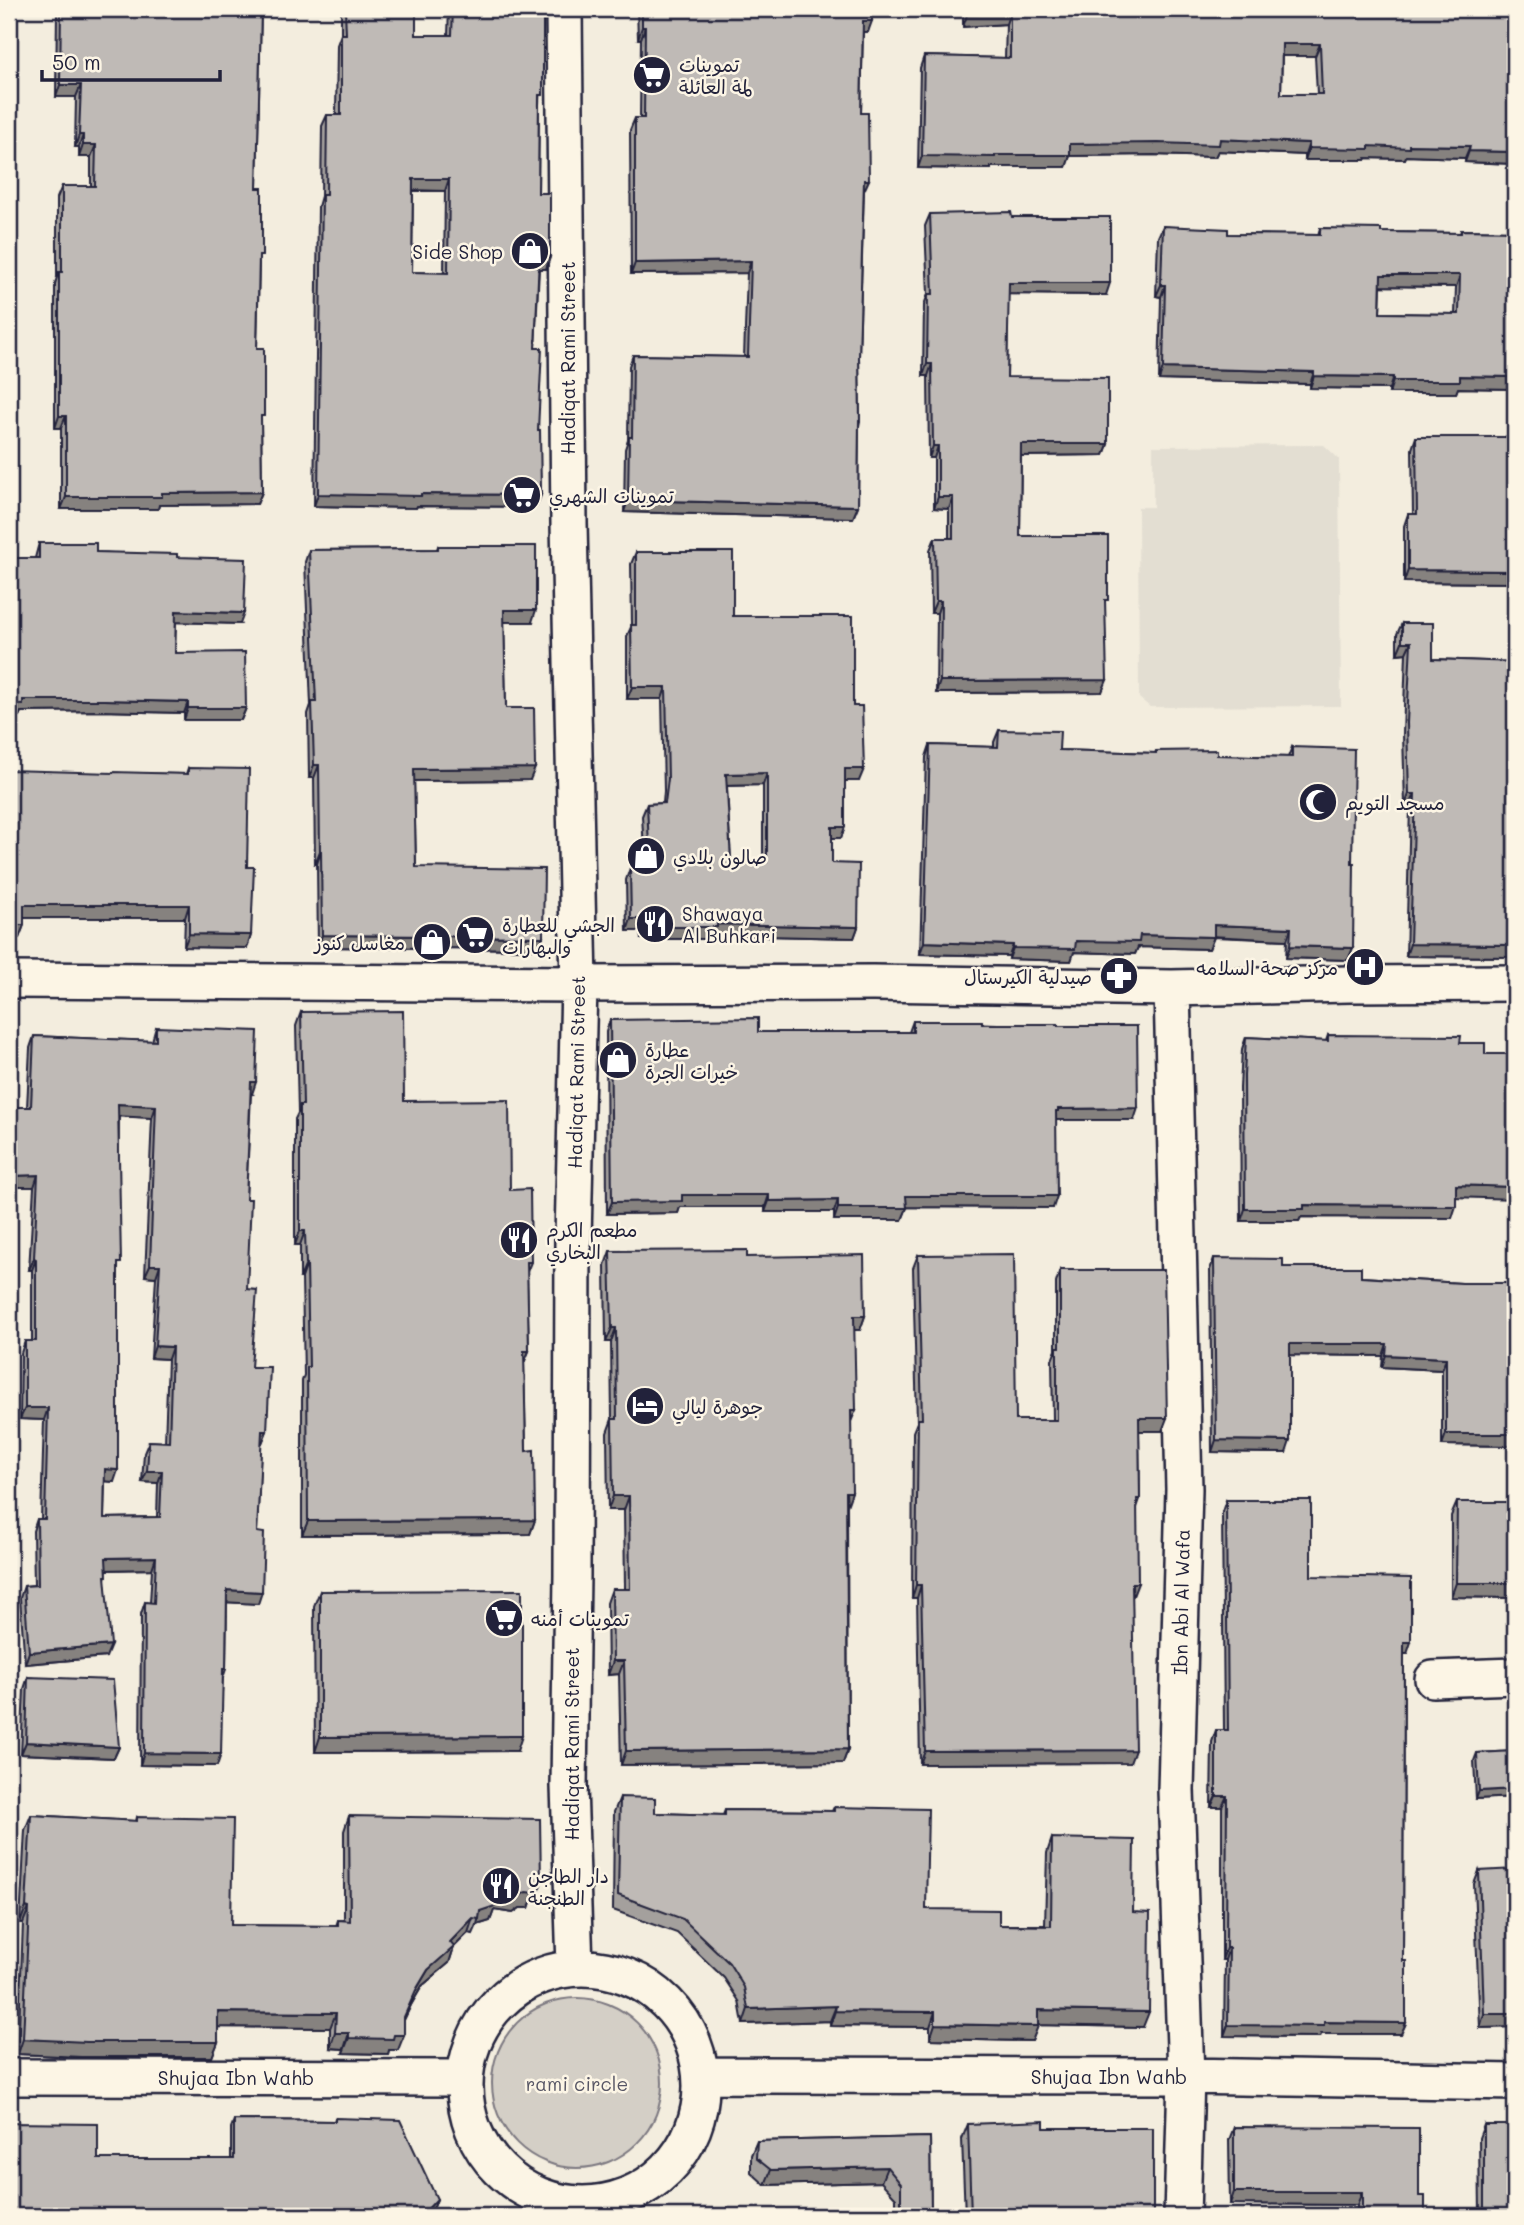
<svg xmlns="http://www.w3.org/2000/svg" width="1524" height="2225" viewBox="0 0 1524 2225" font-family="Mali,'Playpen Sans Arabic',sans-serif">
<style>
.built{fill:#e3ded2}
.green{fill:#d4cfc6;stroke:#7b7880;stroke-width:2}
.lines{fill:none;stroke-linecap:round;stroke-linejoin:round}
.minor-casing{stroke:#22223b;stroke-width:40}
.minor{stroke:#fcf5e5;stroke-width:35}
.wall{fill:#a4a09d;stroke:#22223b;stroke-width:2;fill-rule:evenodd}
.shaded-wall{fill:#86827f;stroke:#22223b;stroke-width:2}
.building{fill:#bfbab6;stroke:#22223b;stroke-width:2;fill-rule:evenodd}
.labels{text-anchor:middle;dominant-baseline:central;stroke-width:5;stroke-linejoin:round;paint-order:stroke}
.poi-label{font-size:19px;fill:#22223b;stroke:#fcf5e5;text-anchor:start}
.street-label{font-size:19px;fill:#22223b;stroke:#fcf5e5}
.park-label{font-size:19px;fill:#575665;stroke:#fcf5e5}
</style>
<rect width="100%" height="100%" fill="#f3edde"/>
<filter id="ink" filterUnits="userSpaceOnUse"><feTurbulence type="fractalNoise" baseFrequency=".0143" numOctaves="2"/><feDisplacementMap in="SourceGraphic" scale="14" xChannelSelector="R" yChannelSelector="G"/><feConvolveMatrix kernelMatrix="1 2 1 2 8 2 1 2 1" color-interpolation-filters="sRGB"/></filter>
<g filter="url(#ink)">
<!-- built -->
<path class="built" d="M 1324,445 L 1339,459 L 1341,706 L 1150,707 L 1139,698 L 1138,507 L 1153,507 L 1153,446 Z"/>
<!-- green -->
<path class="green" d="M492 2083a85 85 0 1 1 170 0a85 85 0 1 1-170 0Z"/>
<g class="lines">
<!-- minor casing -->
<g class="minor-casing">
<path id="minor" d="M 564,9 L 569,523 L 579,984 L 573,1239 L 572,1575 L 569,1786 L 575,1967
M 9,980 L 579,984 L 873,983 L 1172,988 L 1350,984 L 1515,983
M 1172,988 L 1184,1489 L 1176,1790 L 1186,2076 L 1182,2216
M 1433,1679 L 1515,1676
M465 2086a118 118 0 1 1 236 0a118 118 0 1 1-236 0Z
M 703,2075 L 1186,2076 L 1515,2082
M 9,2077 L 463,2078"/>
</g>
<!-- minor -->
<use href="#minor" class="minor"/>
</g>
<!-- wall -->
<path class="wall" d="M 57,9 L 261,9 L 257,188 L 259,264 L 257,348 L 261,424 L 262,492 L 257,504 L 159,505 L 158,509 L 61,509 L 61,428 L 55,428 L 55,284 L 57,277 L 57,198 L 62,186 L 91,186 L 91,157 L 79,157 L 79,147 L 75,147 L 76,97 L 56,97 Z
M 341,9 L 416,9 L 416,35 L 448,35 L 449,9 L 543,9 L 539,105 L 538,193 L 550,257 L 546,269 L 539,269 L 535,348 L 541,495 L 536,507 L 417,506 L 416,508 L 314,506 L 318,207 L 321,196 L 322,126 L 327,115 L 336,115 L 337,45 L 341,34 ZM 413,191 L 445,191 L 444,273 L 412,272 Z
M 637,9 L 872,9 L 868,32 L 863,32 L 861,113 L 864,191 L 859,357 L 860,421 L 859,426 L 858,506 L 853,518 L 624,512 L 625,449 L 628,440 L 629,366 L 633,355 L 744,357 L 747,273 L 631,274 L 630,130 L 635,118 L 640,118 L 641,39 L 638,39 Z
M 946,9 L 1515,9 L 1515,164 L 1465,162 L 1465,158 L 1406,156 L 1405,159 L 1366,158 L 1365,160 L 1305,160 L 1305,155 L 1218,151 L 1215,157 L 1154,155 L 1070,156 L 1066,167 L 991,167 L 991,169 L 918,168 L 920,68 L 924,56 L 1005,58 L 1006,24 L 963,27 L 963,14 L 947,15 ZM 1282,56 L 1315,56 L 1317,94 L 1281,94 Z
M 930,214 L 1012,217 L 1106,295 L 1008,294 L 1007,377 L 1108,444 L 1104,455 L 1021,456 L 1020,536 L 1105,608 L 1102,692 L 936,693 L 937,613 L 931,613 L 930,550 L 935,538 L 949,538 L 949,509 L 934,508 L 934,458 L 929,458 L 928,376 L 923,376 L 924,305 L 928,294 L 925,226 Z
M 1163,226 L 1228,234 L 1318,235 L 1320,228 L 1381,232 L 1460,233 L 1461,230 L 1515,231 L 1515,389 L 1458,388 L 1456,393 L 1389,393 L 1389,389 L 1310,388 L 1310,384 L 1159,380 L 1161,297 L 1156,296 L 1158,237 ZM 1381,286 L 1456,287 L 1455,314 L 1380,313 Z
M 1416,437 L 1508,449 L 1515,449 L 1515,957 L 1406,956 L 1410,806 L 1405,806 L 1403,734 L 1406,653 L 1397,654 L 1397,634 L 1402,623 L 1433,659 L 1513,662 L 1514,583 L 1404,582 L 1404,526 L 1408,514 L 1413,514 L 1412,449 Z
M 39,543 L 96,552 L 177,557 L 240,624 L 176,622 L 175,653 L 246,708 L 241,720 L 184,720 L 184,713 L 101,711 L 21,712 L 19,716 L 9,716 L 9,558 L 35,558 Z
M 438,546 L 532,622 L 504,622 L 506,708 L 530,780 L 414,781 L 416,867 L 539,949 L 318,947 L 317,864 L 315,864 L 314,778 L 309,778 L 308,714 L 311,705 L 305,562 L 309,550 L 437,549 Z
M 636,552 L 733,616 L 853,706 L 859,781 L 845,781 L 841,838 L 832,838 L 832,863 L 858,927 L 854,938 L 713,935 L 712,939 L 641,939 L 640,931 L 627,931 L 626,880 L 630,868 L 645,868 L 642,816 L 647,804 L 663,803 L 664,791 L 662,699 L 627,699 L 627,636 L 632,625 L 631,564 ZM 763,785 L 763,862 L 731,861 L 727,786 Z
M 999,730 L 1059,750 L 1155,753 L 1156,751 L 1217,755 L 1288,757 L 1292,747 L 1348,960 L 1286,958 L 1287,940 L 1214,937 L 1209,949 L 1138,947 L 1135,954 L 1074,952 L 1071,961 L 1009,959 L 1009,956 L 920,954 L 926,757 L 930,745 L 994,747 L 994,742 Z
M 188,768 L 247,867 L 251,935 L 247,948 L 184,947 L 185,918 L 24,918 L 24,925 L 19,938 L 9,938 L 112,773 L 186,774 Z
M 301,1012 L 404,1101 L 510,1190 L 531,1262 L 527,1272 L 529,1351 L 524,1363 L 526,1451 L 535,1520 L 530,1534 L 302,1535 L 302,1381 L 304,1375 L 302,1278 L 300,1278 L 300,1245 L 295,1245 L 295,1119 L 298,1113 L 296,1026 Z
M 610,1020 L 758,1032 L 909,1032 L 913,1021 L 1058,1026 L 1134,1120 L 1056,1120 L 1053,1208 L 907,1207 L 902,1220 L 834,1220 L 834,1212 L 765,1212 L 765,1207 L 680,1207 L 678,1213 L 607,1214 L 606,1032 Z
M 156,1027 L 252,1094 L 251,1094 L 246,1199 L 247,1289 L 251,1367 L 267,1431 L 262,1443 L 261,1443 L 257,1532 L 258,1604 L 227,1602 L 226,1669 L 223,1678 L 217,1766 L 140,1765 L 141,1614 L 145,1602 L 150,1603 L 152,1569 L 107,1570 L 105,1579 L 106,1657 L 25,1664 L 20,1598 L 24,1586 L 34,1585 L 33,1531 L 37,1519 L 41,1519 L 44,1420 L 20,1419 L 21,1353 L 25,1341 L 32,1341 L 32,1270 L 29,1270 L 34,1187 L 9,1187 L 9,1109 L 27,1107 L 30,1048 L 34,1036 L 152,1041 ZM 119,1116 L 152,1118 L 145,1276 L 156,1277 L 151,1358 L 168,1359 L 165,1442 L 149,1441 L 144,1453 L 142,1482 L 158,1483 L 157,1517 L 104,1518 L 105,1481 L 114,1482 L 118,1273 Z
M 1328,1035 L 1456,1197 L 1452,1218 L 1301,1217 L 1299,1221 L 1241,1221 L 1240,1088 L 1242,1049 L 1246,1037 L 1326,1041 Z
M 610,1251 L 747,1257 L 865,1316 L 860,1330 L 854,1330 L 847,1506 L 848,1749 L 843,1763 L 621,1765 L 619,1674 L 608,1675 L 607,1603 L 612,1589 L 625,1589 L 624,1510 L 608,1510 L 607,1433 L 612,1419 L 611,1342 L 606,1342 L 605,1265 Z
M 918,1255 L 1016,1420 L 1053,1420 L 1052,1360 L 1056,1350 L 1056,1283 L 1060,1270 L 1162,1431 L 1139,1431 L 1140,1499 L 1137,1508 L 1132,1596 L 1130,1763 L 920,1764 L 917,1598 L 912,1598 L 913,1432 L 917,1422 L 913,1268 Z
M 1214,1258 L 1361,1277 L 1462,1283 L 1514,1283 L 1515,1270 L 1515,1452 L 1515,1446 L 1442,1445 L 1442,1370 L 1382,1367 L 1383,1356 L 1290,1355 L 1286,1453 L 1212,1452 L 1210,1270 Z
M 1511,1493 L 1515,1493 L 1515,1598 L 1451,1597 L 1451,1516 L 1457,1502 L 1508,1502 Z
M 1226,1500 L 1311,1576 L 1407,1654 L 1404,1654 L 1403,1961 L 1406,2023 L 1401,2034 L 1321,2034 L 1320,2037 L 1224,2036 L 1225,1960 L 1222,1960 L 1222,1807 L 1211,1807 L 1212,1742 L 1216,1730 L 1224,1730 L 1222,1512 Z
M 320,1591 L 517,1751 L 315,1752 L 314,1606 Z
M 28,1677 L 119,1747 L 114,1758 L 21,1754 L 24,1689 Z
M 1515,1751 L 1515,1797 L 1476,1799 L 1474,1761 L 1477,1753 Z
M 620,1797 L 655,1813 L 723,1815 L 725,1810 L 832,1811 L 834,1807 L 926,1909 L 999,1925 L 1045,1925 L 1047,1853 L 1052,1838 L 1133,1912 L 1143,2027 L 1038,2025 L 1032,2041 L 930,2039 L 930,2027 L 830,2026 L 830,2021 L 743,2024 L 739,2001 L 724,1978 L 677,1933 L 613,1910 L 614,1812 Z
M 31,1815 L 136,1821 L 137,1817 L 231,1925 L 336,1926 L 338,1920 L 344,1920 L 344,1831 L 349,1816 L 541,1884 L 535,1900 L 531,1902 L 529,1908 L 520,1908 L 513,1913 L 494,1910 L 490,1921 L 477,1925 L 473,1934 L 468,1933 L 454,1947 L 449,1963 L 422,1986 L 411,2005 L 404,2020 L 398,2050 L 389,2050 L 388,2054 L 343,2053 L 344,2049 L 330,2048 L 330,2028 L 218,2027 L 218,2042 L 212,2057 L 81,2057 L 18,2054 L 23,1923 L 20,1923 L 25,1830 Z
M 1479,1871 L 1515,2027 L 1480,2028 L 1474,1884 Z
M 335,2118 L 437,2199 L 434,2207 L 425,2216 L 9,2216 L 98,2159 L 231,2159 L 231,2128 L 234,2120 L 334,2121 Z
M 968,2124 L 1044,2128 L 1153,2216 L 965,2216 L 962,2139 Z
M 1484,2125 L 1515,2216 L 1480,2216 L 1479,2138 Z
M 1234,2127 L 1419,2196 L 1425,2216 L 1357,2216 L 1357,2205 L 1230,2204 L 1229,2140 Z
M 930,2137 L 931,2216 L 896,2216 L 896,2198 L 881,2182 L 765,2185 L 751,2172 L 751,2155 L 757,2141 Z"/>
<!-- shaded-wall -->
<path class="shaded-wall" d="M 949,9 L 964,9 L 963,14 L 947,15 Z
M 1010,12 L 1006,24 L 963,27 L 967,15 Z
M 863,21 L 872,21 L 868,32 L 859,32 Z
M 642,27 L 645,27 L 641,39 L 638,39 Z
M 1282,44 L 1320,44 L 1315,56 L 1278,56 Z
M 60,85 L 81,85 L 76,97 L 56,97 Z
M 79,135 L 83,135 L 79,147 L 75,147 Z
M 1220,139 L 1309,143 L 1305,155 L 1218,151 L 1215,157 L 1154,155 L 1070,156 L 1066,167 L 991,167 L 991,169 L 918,168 L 922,156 L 995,155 L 1070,144 Z
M 83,145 L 96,145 L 91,157 L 79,157 Z
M 1409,145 L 1470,146 L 1465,158 L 1406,156 L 1405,159 L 1366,158 L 1365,160 L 1305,160 L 1309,148 Z
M 1469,151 L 1515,152 L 1515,164 L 1465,162 Z
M 413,179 L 449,179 L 445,191 L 409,190 Z
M 864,180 L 869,180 L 864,191 L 860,191 Z
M 539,257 L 550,257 L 546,269 L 535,269 Z
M 751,261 L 747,273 L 631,274 L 635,263 Z
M 1381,275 L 1460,275 L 1456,287 L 1376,286 Z
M 1009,283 L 1110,283 L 1106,295 L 1004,294 Z
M 1161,285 L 1165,285 L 1161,297 L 1156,296 Z
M 927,364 L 932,364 L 928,376 L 923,376 Z
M 1163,368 L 1314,372 L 1310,384 L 1159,380 Z
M 1314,376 L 1393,377 L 1389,389 L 1310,388 Z
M 1460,376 L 1515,377 L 1515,389 L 1458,388 L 1456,393 L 1389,393 L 1393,381 Z
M 59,416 L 66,416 L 61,428 L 55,428 Z
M 1021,444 L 1108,444 L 1104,455 L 1016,456 Z
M 933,446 L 938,446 L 934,458 L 929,458 Z
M 262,492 L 257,504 L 159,505 L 158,509 L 61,509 L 66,497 L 162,493 Z
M 318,494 L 421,494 L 541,495 L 536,507 L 417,506 L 416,508 L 314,506 Z
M 938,497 L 953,497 L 949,509 L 934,508 Z
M 628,500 L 858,506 L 853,518 L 624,512 Z
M 1408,570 L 1515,571 L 1515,578 L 1514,583 L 1404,582 Z
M 936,601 L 941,601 L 937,613 L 931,613 Z
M 504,610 L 536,610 L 532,622 L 500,622 Z
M 176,611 L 244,613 L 240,624 L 172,622 Z
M 1402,642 L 1411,642 L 1406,653 L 1397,654 Z
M 1107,680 L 1102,692 L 936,693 L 940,681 Z
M 632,687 L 666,687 L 662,699 L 627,699 Z
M 23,700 L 105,700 L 188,702 L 184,713 L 101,711 L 21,712 L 19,716 L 9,716 L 9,704 Z
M 188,708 L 246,708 L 241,720 L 184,720 Z
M 314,765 L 319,765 L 314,778 L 309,778 Z
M 535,768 L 530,780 L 410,781 L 414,769 Z
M 845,769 L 864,769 L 859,781 L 841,781 Z
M 767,773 L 763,785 L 722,786 L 726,774 Z
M 1409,794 L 1415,794 L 1410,806 L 1405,806 Z
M 832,827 L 845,827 L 841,838 L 828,838 Z
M 320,851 L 321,851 L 317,864 L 315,864 Z
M 24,905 L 189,905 L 185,918 L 19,918 Z
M 631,919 L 645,919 L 640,931 L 627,931 Z
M 717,924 L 858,927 L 854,938 L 713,935 L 712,939 L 641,939 L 645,927 Z
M 9,925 L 24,925 L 19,938 L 9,938 Z
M 1214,925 L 1291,928 L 1287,940 L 1210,936 Z
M 189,934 L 251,935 L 247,948 L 184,947 Z
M 322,935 L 543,937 L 539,949 L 318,947 Z
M 1140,935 L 1214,937 L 1209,949 L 1138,947 L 1135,954 L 1074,952 L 1071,961 L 1009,959 L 1013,948 Z
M 924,942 L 1013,945 L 1009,956 L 920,954 Z
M 1410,944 L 1515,945 L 1515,957 L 1406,956 Z
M 1290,946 L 1353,948 L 1348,960 L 1286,958 Z
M 251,1082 L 256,1082 L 252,1094 L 247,1093 Z
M 118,1104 L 156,1106 L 152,1118 L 114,1116 Z
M 1138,1108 L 1134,1120 L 1055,1120 L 1056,1111 L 1058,1109 Z
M 38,1175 L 34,1187 L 9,1187 L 9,1180 L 10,1176 Z
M 1456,1185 L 1515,1187 L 1515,1199 L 1452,1197 Z
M 682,1195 L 769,1195 L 765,1207 L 680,1207 L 678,1213 L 607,1214 L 612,1202 Z
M 906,1196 L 1057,1196 L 1053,1208 L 902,1207 Z
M 838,1200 L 834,1212 L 765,1212 L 769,1201 Z
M 1304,1205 L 1456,1206 L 1452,1218 L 1301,1217 L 1299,1221 L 1241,1221 L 1245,1209 Z
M 838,1208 L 907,1208 L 902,1220 L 834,1220 Z
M 300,1231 L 305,1231 L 300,1245 L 295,1245 Z
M 34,1258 L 36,1259 L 32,1270 L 29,1270 Z
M 306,1264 L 307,1264 L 302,1278 L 300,1278 Z
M 150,1265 L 160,1265 L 156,1277 L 145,1276 Z
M 854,1316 L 865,1316 L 860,1330 L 849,1330 Z
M 612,1328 L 616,1328 L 611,1342 L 606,1342 Z
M 1290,1344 L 1387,1344 L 1383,1356 L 1286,1355 Z
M 155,1346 L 172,1347 L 168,1359 L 151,1358 Z
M 524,1351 L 529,1351 L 523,1365 Z
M 1386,1355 L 1446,1358 L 1442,1370 L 1382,1367 Z
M 25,1408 L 48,1408 L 44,1420 L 20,1419 Z
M 851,1410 L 856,1410 L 850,1424 Z
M 1139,1418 L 1167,1418 L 1162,1431 L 1135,1431 Z
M 262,1431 L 267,1431 L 262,1443 L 257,1443 Z
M 1446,1434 L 1515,1434 L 1515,1446 L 1442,1445 Z
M 1216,1440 L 1290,1441 L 1286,1453 L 1212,1452 Z
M 105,1469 L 118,1470 L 114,1482 L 101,1481 Z
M 147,1471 L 162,1471 L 158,1483 L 142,1482 Z
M 846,1492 L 852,1492 L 847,1506 Z
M 613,1496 L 629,1496 L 624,1510 L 608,1510 Z
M 535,1520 L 530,1534 L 302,1535 L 308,1521 Z
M 156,1557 L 152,1569 L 102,1570 L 106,1558 Z
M 1132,1583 L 1138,1583 L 1133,1596 L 1127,1596 Z
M 1456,1583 L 1515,1583 L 1515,1598 L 1451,1597 Z
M 916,1585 L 921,1585 L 917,1598 L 912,1598 Z
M 227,1590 L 262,1592 L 258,1604 L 222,1602 Z
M 1404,1642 L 1411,1642 L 1407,1654 L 1400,1654 Z
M 111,1645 L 106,1657 L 25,1664 L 29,1652 Z
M 613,1661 L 624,1661 L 619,1674 L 608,1675 Z
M 522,1736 L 517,1751 L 315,1752 L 320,1737 Z
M 26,1742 L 119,1747 L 114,1758 L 21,1754 Z
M 848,1749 L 843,1763 L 621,1765 L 626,1751 Z
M 1135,1750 L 1130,1763 L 920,1764 L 925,1751 Z
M 144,1753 L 221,1754 L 217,1766 L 140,1765 Z
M 1515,1789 L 1515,1797 L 1476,1799 L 1479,1791 Z
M 1216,1796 L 1227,1796 L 1222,1807 L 1211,1807 Z
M 541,1884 L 535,1900 L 531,1902 L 529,1908 L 520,1908 L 513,1913 L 494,1910 L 490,1921 L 477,1925 L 480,1911 L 499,1895 L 536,1886 Z
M 26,1907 L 29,1908 L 23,1923 L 20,1923 Z
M 473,1918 L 468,1933 L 451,1950 L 454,1947 L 449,1963 L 422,1986 L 411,2005 L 398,2032 L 416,1990 L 428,1970 L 450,1942 Z
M 1226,1948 L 1229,1948 L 1225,1960 L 1222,1960 Z
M 836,2006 L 830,2021 L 743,2024 L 748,2009 Z
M 1038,2010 L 1149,2012 L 1143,2027 L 1033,2025 Z
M 835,2011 L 935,2012 L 930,2027 L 830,2026 Z
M 218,2012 L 336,2013 L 330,2028 L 212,2027 Z
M 1484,2014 L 1515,2014 L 1515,2027 L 1480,2028 Z
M 1324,2022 L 1406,2023 L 1401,2034 L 1321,2034 L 1320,2037 L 1224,2036 L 1228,2025 Z
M 935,2024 L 1038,2026 L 1032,2041 L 930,2039 Z
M 335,2033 L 349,2033 L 344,2049 L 330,2048 Z
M 394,2035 L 404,2035 L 398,2050 L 389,2050 L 388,2054 L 343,2053 L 349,2038 Z
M 23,2039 L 218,2042 L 212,2057 L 81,2057 L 18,2054 Z
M 887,2167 L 881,2182 L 765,2185 L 771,2170 Z
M 1234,2192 L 1362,2192 L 1357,2205 L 1230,2204 Z
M 437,2199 L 434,2207 L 425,2216 L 421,2216 Z
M 218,2211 L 216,2216 L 100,2216 L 101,2214 Z"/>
<!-- building -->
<path class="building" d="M 61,9 L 261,9 L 257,188 L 262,188 L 262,256 L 259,256 L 257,348 L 264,348 L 264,416 L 261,416 L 262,492 L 162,493 L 162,497 L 66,497 L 66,416 L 59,416 L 59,272 L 62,272 L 62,186 L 95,186 L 96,145 L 83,145 L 83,135 L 79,135 L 81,85 L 60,85 Z
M 345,9 L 416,9 L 416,35 L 452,35 L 453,9 L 543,9 L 543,95 L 539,95 L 538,193 L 550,193 L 550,257 L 539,257 L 535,348 L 542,348 L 538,430 L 540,430 L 541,495 L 421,494 L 421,496 L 318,494 L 322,195 L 326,195 L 327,115 L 341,115 L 341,34 L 346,34 ZM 413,179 L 449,179 L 448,273 L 412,272 Z
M 642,9 L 872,9 L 872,21 L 863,21 L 861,113 L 868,113 L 869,180 L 864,180 L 859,357 L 860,421 L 859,421 L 858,506 L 628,500 L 629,437 L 632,437 L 633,355 L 748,357 L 751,261 L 635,263 L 635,118 L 644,118 L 645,27 L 642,27 Z
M 967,9 L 1515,9 L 1515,152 L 1469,151 L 1470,146 L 1409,145 L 1409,148 L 1369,146 L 1369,149 L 1309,148 L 1309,143 L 1220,139 L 1219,145 L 1158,143 L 1070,144 L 1070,155 L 995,155 L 995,157 L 922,156 L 924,56 L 1010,58 L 1010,12 L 967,15 ZM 1282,44 L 1320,44 L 1322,94 L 1281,94 Z
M 1011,212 L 1012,217 L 1110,217 L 1110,283 L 1009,283 L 1007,377 L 1108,378 L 1108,444 L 1021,444 L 1020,536 L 1108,536 L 1108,600 L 1105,600 L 1107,680 L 940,681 L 941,601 L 936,601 L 935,538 L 953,538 L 953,497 L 938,497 L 938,446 L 933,446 L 932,364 L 927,364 L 928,294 L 933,294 L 930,214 Z
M 1163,226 L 1228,229 L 1228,234 L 1320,235 L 1320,228 L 1381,229 L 1381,232 L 1461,233 L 1461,230 L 1515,231 L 1515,377 L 1460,376 L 1460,381 L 1393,381 L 1393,377 L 1314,376 L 1314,372 L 1163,368 L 1165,285 L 1161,285 ZM 1381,275 L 1460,275 L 1459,314 L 1380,313 Z
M 1416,437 L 1508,437 L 1508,449 L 1515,449 L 1515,571 L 1408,570 L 1408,514 L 1417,514 Z
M 39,543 L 96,543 L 96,552 L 177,554 L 177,557 L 246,559 L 244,613 L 176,611 L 175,653 L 245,652 L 246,708 L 188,708 L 188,702 L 105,700 L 23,700 L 23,705 L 9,704 L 9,558 L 39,558 Z
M 438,546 L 536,546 L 536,610 L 504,610 L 506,708 L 534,708 L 535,768 L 414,769 L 416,867 L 544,869 L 543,937 L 322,935 L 321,851 L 320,851 L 319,765 L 314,765 L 312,702 L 316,702 L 309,550 L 438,549 Z
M 636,552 L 733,552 L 733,616 L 853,616 L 853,706 L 862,706 L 864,769 L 845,769 L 845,827 L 832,827 L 832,863 L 859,864 L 858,927 L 717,924 L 717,927 L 645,927 L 645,919 L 631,919 L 630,868 L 650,868 L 647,804 L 665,803 L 668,779 L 666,687 L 632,687 L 631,625 L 636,625 ZM 767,773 L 767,862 L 731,861 L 726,774 Z
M 1402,623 L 1433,623 L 1433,659 L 1515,662 L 1515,945 L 1410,944 L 1415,794 L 1409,794 L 1407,723 L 1411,642 L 1402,642 Z
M 999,730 L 1060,731 L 1059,750 L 1156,753 L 1156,751 L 1217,750 L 1217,755 L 1292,757 L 1292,747 L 1354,749 L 1352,863 L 1354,863 L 1353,948 L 1290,946 L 1291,928 L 1214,925 L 1214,937 L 1140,935 L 1139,942 L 1076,941 L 1075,949 L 1013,948 L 1013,945 L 924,942 L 930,745 L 998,747 Z
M 188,768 L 249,769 L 247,867 L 254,867 L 251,935 L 189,934 L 189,905 L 24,905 L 24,925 L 9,925 L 9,770 L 113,773 L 113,772 L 188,774 Z
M 403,1011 L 404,1101 L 509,1100 L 510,1190 L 530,1189 L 531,1262 L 527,1262 L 529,1351 L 524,1351 L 526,1451 L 534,1450 L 535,1520 L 308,1521 L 307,1367 L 309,1367 L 307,1264 L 306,1264 L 305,1231 L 300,1231 L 300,1105 L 303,1105 L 301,1012 Z
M 758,1018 L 758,1032 L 913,1032 L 913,1021 L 982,1021 L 982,1024 L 1058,1024 L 1058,1026 L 1137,1026 L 1138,1108 L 1058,1109 L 1058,1111 L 1056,1111 L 1057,1196 L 906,1196 L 907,1208 L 838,1208 L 838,1200 L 769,1201 L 769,1195 L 682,1195 L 682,1201 L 612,1202 L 610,1020 Z
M 156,1027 L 258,1031 L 256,1082 L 251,1082 L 246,1199 L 251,1199 L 247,1289 L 257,1290 L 251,1367 L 270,1367 L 267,1431 L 262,1431 L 257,1532 L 264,1533 L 262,1592 L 227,1590 L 226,1669 L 223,1669 L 221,1754 L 144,1753 L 145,1602 L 154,1603 L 156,1557 L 106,1558 L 107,1576 L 105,1576 L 111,1645 L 29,1652 L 24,1586 L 38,1585 L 37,1519 L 45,1519 L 48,1408 L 25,1408 L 25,1341 L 36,1341 L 36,1259 L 34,1258 L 38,1175 L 10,1176 L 9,1107 L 31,1107 L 34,1036 L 156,1041 ZM 118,1104 L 156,1106 L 150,1265 L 160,1265 L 155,1346 L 172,1347 L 169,1442 L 149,1441 L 147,1471 L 162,1471 L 160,1517 L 104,1518 L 105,1469 L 118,1470 L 118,1263 L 121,1263 Z
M 1328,1035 L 1461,1036 L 1460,1043 L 1485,1043 L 1485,1054 L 1515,1054 L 1515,1187 L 1456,1185 L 1456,1206 L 1304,1205 L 1304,1209 L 1245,1209 L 1244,1076 L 1246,1037 L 1328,1041 Z
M 747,1250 L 747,1257 L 864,1255 L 865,1316 L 854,1316 L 856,1410 L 851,1410 L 852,1492 L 846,1492 L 848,1749 L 626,1751 L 624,1661 L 613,1661 L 612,1589 L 630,1589 L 629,1496 L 613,1496 L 612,1419 L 617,1419 L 616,1328 L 612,1328 L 610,1251 Z
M 1014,1254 L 1016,1420 L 1057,1420 L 1057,1347 L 1060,1347 L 1060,1270 L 1164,1270 L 1167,1418 L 1139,1418 L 1140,1499 L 1137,1499 L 1138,1583 L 1132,1583 L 1135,1750 L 925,1751 L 921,1585 L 916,1585 L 918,1419 L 922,1419 L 918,1255 Z
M 1214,1258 L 1283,1259 L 1283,1267 L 1361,1267 L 1361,1277 L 1462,1283 L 1515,1283 L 1515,1434 L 1446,1434 L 1446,1358 L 1386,1355 L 1387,1344 L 1290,1344 L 1290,1441 L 1216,1440 Z
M 1511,1493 L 1515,1493 L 1515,1583 L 1456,1583 L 1457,1502 L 1511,1502 Z
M 1226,1500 L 1311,1500 L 1311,1576 L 1411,1578 L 1411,1642 L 1404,1642 L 1403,1961 L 1406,1961 L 1406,2023 L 1324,2022 L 1324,2026 L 1228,2025 L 1229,1948 L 1226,1948 L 1227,1796 L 1216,1796 L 1216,1730 L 1228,1730 Z
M 522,1590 L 522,1736 L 320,1737 L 320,1591 Z
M 28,1677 L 113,1680 L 119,1747 L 26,1742 Z
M 1515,1751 L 1515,1789 L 1479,1791 L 1477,1753 Z
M 620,1797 L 655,1798 L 655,1813 L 725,1815 L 725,1810 L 834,1811 L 834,1807 L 928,1809 L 926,1909 L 999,1910 L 999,1925 L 1051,1926 L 1052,1838 L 1134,1840 L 1133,1912 L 1150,1913 L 1149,2012 L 1038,2010 L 1038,2026 L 935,2024 L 935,2012 L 835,2011 L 836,2006 L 748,2009 L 744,1987 L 729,1963 L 683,1919 L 618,1895 Z
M 31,1815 L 137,1821 L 137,1817 L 233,1819 L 231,1925 L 338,1926 L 338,1920 L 350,1921 L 349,1816 L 540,1819 L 541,1884 L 536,1886 L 535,1893 L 526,1892 L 518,1897 L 499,1895 L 495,1906 L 480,1911 L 479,1919 L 473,1918 L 450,1942 L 454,1947 L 428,1970 L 416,1990 L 404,2017 L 404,2035 L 394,2035 L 393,2039 L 349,2038 L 349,2033 L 335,2033 L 336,2013 L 218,2012 L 218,2042 L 87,2042 L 23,2039 L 29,1908 L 26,1907 Z
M 1515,1869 L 1515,2014 L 1484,2014 L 1479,1871 Z
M 335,2118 L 400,2120 L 437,2199 L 421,2216 L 219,2216 L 218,2211 L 101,2214 L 101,2216 L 11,2216 L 11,2215 L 9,2215 L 9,2123 L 98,2124 L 98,2159 L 234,2159 L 234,2120 L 335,2121 Z
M 1044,2121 L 1044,2128 L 1153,2128 L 1153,2216 L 971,2216 L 968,2124 Z
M 1484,2125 L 1515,2125 L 1515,2216 L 1484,2216 Z
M 1234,2127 L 1419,2128 L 1419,2196 L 1425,2196 L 1425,2216 L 1362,2216 L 1362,2192 L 1234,2192 Z
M 930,2137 L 931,2216 L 901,2216 L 901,2184 L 887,2167 L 771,2170 L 756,2158 L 757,2141 Z
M 811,2214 L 811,2216 L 755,2216 L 755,2215 Z"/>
</g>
<!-- icons -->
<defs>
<g id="supermarket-disc" transform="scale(2.0125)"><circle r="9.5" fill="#22223b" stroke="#fcf5e5"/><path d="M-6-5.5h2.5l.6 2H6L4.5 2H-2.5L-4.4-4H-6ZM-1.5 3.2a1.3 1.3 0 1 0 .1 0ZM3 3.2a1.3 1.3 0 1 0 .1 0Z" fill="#fff"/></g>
<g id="shop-disc" transform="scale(2.0125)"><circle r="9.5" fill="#22223b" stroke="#fcf5e5"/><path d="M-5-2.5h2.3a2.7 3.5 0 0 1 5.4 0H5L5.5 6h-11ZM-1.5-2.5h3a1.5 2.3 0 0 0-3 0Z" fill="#fff"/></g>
<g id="mosque-disc" transform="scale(2.0125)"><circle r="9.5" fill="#22223b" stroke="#fcf5e5"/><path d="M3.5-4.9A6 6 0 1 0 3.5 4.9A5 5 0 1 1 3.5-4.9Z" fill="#fff"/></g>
<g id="restaurant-disc" transform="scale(2.0125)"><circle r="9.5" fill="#22223b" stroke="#fcf5e5"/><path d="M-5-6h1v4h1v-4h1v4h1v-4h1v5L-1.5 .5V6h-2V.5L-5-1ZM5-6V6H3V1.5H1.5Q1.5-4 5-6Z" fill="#fff"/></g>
<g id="hospital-disc" transform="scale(2.0125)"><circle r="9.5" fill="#22223b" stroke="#fcf5e5"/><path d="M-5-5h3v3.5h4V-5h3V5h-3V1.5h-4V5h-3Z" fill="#fff"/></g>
<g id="pharmacy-disc" transform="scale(2.0125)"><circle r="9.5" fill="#22223b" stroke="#fcf5e5"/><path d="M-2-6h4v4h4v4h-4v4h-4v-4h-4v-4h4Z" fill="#fff"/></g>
<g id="hotel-disc" transform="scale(2.0125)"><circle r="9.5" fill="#22223b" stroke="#fcf5e5"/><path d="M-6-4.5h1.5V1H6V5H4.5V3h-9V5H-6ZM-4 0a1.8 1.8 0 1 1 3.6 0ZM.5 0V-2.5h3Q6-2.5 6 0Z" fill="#fff"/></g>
</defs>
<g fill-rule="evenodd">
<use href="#supermarket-disc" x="652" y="75"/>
<use href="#shop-disc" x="530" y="251"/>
<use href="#supermarket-disc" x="522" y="495"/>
<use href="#mosque-disc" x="1318" y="802"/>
<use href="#shop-disc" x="646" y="856"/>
<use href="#restaurant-disc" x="655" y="924"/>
<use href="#supermarket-disc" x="475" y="935"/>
<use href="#shop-disc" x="432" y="942"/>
<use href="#hospital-disc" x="1365" y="967"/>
<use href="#pharmacy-disc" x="1119" y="976"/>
<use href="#shop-disc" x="618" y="1060"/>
<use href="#restaurant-disc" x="519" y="1240"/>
<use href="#hotel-disc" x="645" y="1406"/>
<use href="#supermarket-disc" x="504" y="1618"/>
<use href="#restaurant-disc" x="501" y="1886"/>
</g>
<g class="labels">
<!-- poi labels -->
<g class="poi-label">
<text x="679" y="64">تموينات<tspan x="679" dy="22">لمة العائلة</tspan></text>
<text x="503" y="251" text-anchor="end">Side Shop</text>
<text x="549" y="495">تموينات الشهري</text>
<text x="1345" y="802">مسجد التويم</text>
<text x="673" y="856">صالون بلادي</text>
<text x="682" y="913">Shawaya<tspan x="682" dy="22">Al Buhkari</tspan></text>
<text x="502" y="924">الجشي للعطارة<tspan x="502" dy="22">والبهارات</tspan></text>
<text x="405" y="942" text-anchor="end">مغاسل كنوز</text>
<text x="1338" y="967" text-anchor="end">مركز صحة السلامه</text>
<text x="1092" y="976" text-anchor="end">صيدلية الكيرستال</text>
<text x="645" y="1049">عطارة<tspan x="645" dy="22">خيرات الجرة</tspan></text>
<text x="546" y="1229">مطعم الكرم<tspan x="546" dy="22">البخاري</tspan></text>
<text x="672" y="1406">جوهرة ليالي</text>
<text x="531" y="1618">تموينات أمنه</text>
<text x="528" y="1875">دار الطاجن<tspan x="528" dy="22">الطنجنة</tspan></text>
</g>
<!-- street labels -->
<g class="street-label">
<text transform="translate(567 358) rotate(-90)">Hadiqat Rami Street</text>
<text transform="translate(576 1072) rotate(-89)">Hadiqat Rami Street</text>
<text transform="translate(1181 1602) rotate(-89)">Ibn Abi Al Wafa</text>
<text transform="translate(571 1744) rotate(-90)">Hadiqat Rami Street</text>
<text x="1109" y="2076">Shujaa Ibn Wahb</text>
<text x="236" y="2077">Shujaa Ibn Wahb</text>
</g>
<!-- park labels -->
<g class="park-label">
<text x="577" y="2083">rami circle</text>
</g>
</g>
<!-- margin -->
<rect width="1524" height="2225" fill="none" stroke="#fcf5e5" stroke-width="35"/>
<rect x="18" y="18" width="1489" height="2190" fill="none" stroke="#22223b" stroke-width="2.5" filter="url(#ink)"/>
<!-- scale -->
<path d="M42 70v10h178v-10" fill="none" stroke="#22223b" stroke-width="3.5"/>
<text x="52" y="70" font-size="21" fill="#22223b" stroke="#fcf5e5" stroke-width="5" paint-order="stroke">50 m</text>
</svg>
